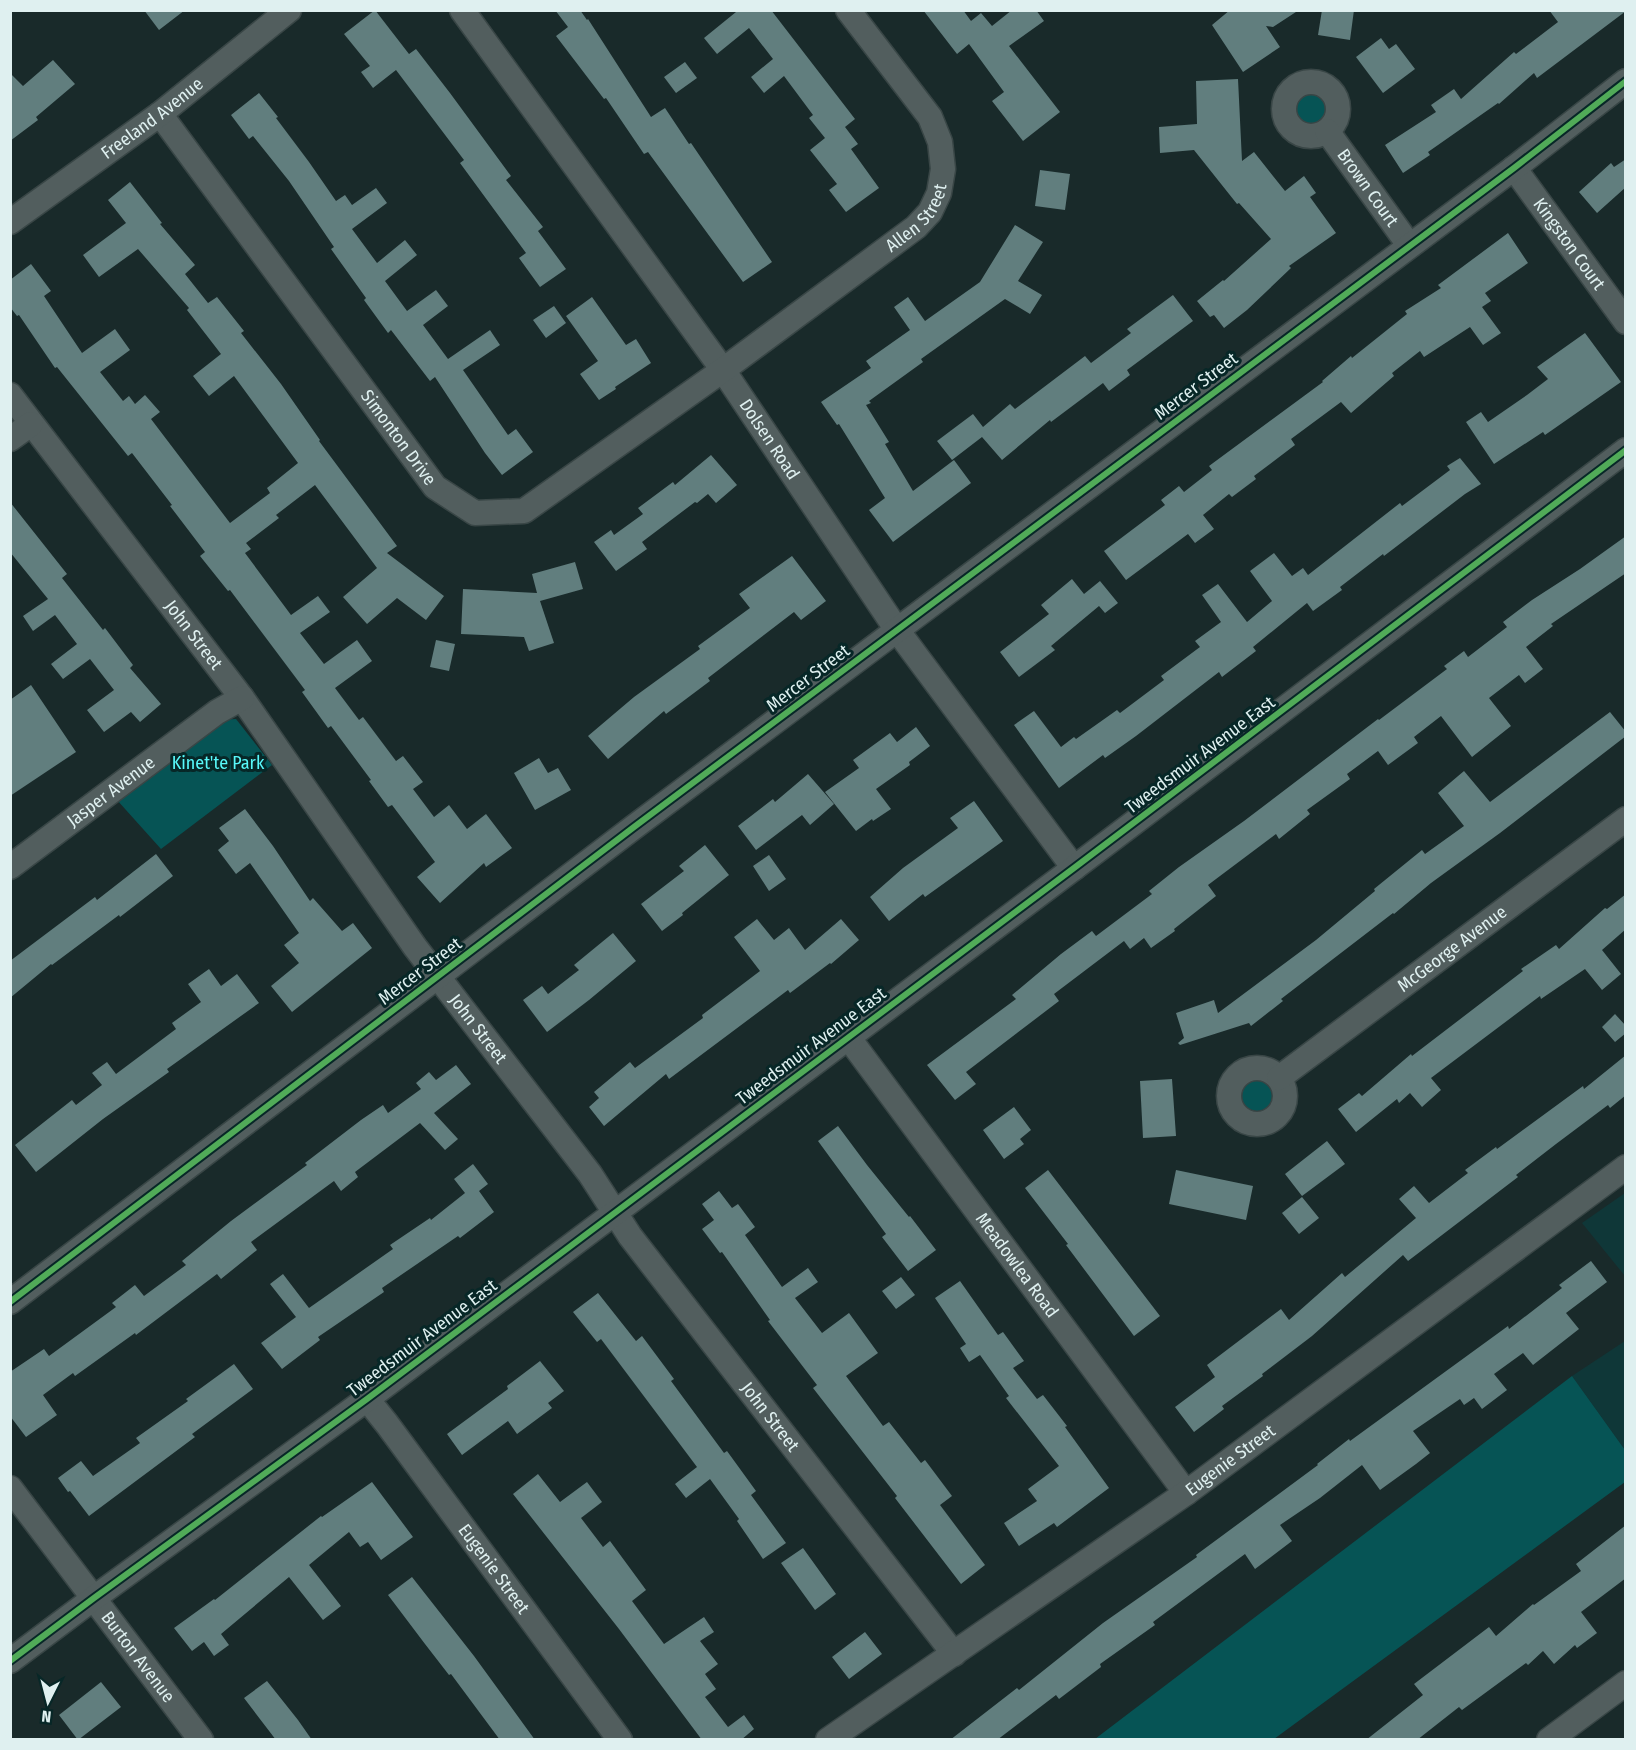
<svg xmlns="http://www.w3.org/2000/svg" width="1636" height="1750" viewBox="0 0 1636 1750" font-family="'Fira Sans Condensed',sans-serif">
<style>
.built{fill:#0f3738}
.green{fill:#065455}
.building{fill:#617e7e}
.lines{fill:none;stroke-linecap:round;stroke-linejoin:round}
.minor-casing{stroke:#394646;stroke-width:27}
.minor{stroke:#525e5e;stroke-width:24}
.cycleway-casing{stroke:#072727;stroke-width:10}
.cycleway{stroke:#51ab58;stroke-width:6}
.labels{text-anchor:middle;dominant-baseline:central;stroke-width:6;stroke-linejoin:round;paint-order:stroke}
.street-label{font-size:18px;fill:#dff0f0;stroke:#072727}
.park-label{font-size:18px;fill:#58f8fa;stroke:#072727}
</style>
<rect width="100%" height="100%" fill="#192a2a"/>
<!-- built -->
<path class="built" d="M 1625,1193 L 1625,1276 L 1582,1223 Z
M 1625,1341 L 1625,1450 L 1572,1376 Z"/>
<!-- green -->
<path class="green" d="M1295 109a16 16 0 1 1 32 0a16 16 0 1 1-32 0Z
M 236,719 L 272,765 L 161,849 L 117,800 L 218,720 Z
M1242 1096a15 15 0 1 1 30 0a15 15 0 1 1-30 0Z
M 1572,1376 L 1625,1450 L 1625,1482 L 1274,1739 L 1095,1739 Z"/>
<!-- building -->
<path class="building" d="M 144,10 L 185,10 L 159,30 Z
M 375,10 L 409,54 L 416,49 L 450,93 L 511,176 L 506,180 L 543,227 L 538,231 L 566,269 L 540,287 L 519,258 L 526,253 L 460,163 L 464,160 L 396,70 L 373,88 L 361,72 L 370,66 L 344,34 Z
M 555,10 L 580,10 L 587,20 L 588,19 L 651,117 L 665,108 L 689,144 L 691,143 L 772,262 L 743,282 L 648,152 L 644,154 L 606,98 L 604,99 L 556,36 L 568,27 Z
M 735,10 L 771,10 L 855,119 L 845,127 L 858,144 L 851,149 L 879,188 L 846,212 L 829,190 L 837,184 L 810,150 L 825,138 L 809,118 L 813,115 L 784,76 L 764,93 L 751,77 L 773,59 L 749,28 L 717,54 L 704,38 L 736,12 Z
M 923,10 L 963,10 L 971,21 L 981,13 L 992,26 L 1012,10 L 1036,10 L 1044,21 L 1009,46 L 1060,112 L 1023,141 L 992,101 L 1004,92 L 969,44 L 957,54 Z
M 1230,10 L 1299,10 L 1273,27 L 1266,26 L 1280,47 L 1243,72 L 1212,25 Z
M 1322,10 L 1354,10 L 1350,40 L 1318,35 Z
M 1549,10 L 1626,11 L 1537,78 L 1534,73 L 1499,104 L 1498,103 L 1428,152 L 1430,155 L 1403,173 L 1385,145 L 1436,112 L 1431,105 L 1454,89 L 1461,99 L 1514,52 L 1516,54 L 1558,22 Z
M 1381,38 L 1389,49 L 1396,44 L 1415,69 L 1383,93 L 1356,57 Z
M 53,60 L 75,84 L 36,117 L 38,120 L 10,141 L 10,73 L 23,86 Z
M 685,62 L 697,78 L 676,93 L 664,77 Z
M 1238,79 L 1242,161 L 1254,152 L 1285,191 L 1304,176 L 1316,193 L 1310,197 L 1336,233 L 1289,266 L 1291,268 L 1247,310 L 1224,328 L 1214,315 L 1210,317 L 1197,301 L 1223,280 L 1224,281 L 1271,239 L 1239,203 L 1237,204 L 1194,150 L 1160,153 L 1159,127 L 1197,124 L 1196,81 Z
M 259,93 L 278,117 L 276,118 L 309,162 L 336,201 L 345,195 L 352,205 L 376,188 L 387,203 L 352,229 L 377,263 L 405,240 L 417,255 L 385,281 L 407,311 L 436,290 L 448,306 L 423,325 L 448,359 L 490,330 L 500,345 L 463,370 L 508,435 L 516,429 L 533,452 L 502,475 L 485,453 L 435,377 L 430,381 L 391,330 L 388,333 L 364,300 L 366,298 L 331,249 L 334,247 L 289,181 L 253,136 L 249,139 L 231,115 Z
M 1626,159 L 1626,187 L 1597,213 L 1579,192 L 1611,163 L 1614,167 Z
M 1040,170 L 1070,174 L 1065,210 L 1035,206 Z
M 130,182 L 162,223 L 160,224 L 195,265 L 185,274 L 208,303 L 217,297 L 244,331 L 241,333 L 281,384 L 320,440 L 319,441 L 397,546 L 387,553 L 444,596 L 426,620 L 397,598 L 367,624 L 343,597 L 377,568 L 315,485 L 276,515 L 279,518 L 246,543 L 251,549 L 245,553 L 291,615 L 318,596 L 330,612 L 300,633 L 324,664 L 357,640 L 372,661 L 335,688 L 359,720 L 363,717 L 396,761 L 403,756 L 423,782 L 413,789 L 434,817 L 449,805 L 467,829 L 486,814 L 512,848 L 486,867 L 484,863 L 440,903 L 417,877 L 435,862 L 392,805 L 388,807 L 369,781 L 371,780 L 331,726 L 328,728 L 302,692 L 305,690 L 230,590 L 228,591 L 200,556 L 205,552 L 170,506 L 172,505 L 132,453 L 128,456 L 57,367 L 55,368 L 19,315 L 17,316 L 10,307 L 10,280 L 31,264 L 51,291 L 44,296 L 82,353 L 115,329 L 130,350 L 100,372 L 123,401 L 129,396 L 135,404 L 145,395 L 160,412 L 151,419 L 230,523 L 270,493 L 267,488 L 298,463 L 234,376 L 209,396 L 193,376 L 221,354 L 187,310 L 189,308 L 138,249 L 99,277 L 83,255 L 126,223 L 108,200 Z
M 1015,225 L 1043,242 L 1018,281 L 1042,295 L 1030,314 L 1005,299 L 921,359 L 923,362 L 869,401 L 871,403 L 866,405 L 889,442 L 885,444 L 913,491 L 954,460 L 971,483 L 893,542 L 869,510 L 885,498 L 839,424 L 837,425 L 821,402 L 871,368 L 866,361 L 910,330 L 894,307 L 908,297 L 925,321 L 980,282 Z
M 1508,233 L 1528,263 L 1485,293 L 1491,301 L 1482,307 L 1501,333 L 1483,345 L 1470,327 L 1424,357 L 1420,351 L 1392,373 L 1394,376 L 1351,413 L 1341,402 L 1291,439 L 1295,445 L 1254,476 L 1256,479 L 1232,497 L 1229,494 L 1203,515 L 1214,529 L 1195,543 L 1188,534 L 1126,580 L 1104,551 L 1165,505 L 1161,500 L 1179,486 L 1184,492 L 1212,470 L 1209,466 L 1323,382 L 1322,381 L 1351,356 L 1352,358 L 1407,314 L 1405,311 L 1441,288 L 1438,285 Z
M 1173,295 L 1193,321 L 1127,370 L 1130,375 L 1109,391 L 1103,383 L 1051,422 L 1050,420 L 1002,460 L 982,437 L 952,460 L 937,441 L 973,414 L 983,427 L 1010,404 L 1015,409 L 1085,356 L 1091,363 L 1131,333 L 1127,329 Z
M 592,297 L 626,345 L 636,339 L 651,363 L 615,387 L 616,389 L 599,400 L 580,374 L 598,361 L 566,316 Z
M 554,306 L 566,323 L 546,338 L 533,320 Z
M 1585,333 L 1621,382 L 1545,435 L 1543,432 L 1494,464 L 1466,422 L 1481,412 L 1488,422 L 1527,395 L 1548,379 L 1537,367 Z
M 711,455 L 737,485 L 716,503 L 708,494 L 697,503 L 695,502 L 642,542 L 647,549 L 616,571 L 594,542 L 611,530 L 614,535 L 643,514 L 638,508 L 673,482 L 675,485 Z
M 1460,458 L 1481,484 L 1465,494 L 1384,556 L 1383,554 L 1340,587 L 1342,590 L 1313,611 L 1307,603 L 1253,647 L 1256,651 L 1222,677 L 1219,672 L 1136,736 L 1105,758 L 1103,755 L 1059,788 L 1014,725 L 1034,711 L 1061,747 L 1074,737 L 1076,739 L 1117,710 L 1120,713 L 1164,680 L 1161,676 L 1200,647 L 1195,641 L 1221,622 L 1202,595 L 1218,584 L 1247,622 L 1272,601 L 1250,571 L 1274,553 L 1292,576 L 1303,568 L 1308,575 L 1400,503 L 1402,506 L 1450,470 L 1447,466 Z
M 10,502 L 67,574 L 62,578 L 103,630 L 105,628 L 133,665 L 130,668 L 161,704 L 140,722 L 131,712 L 104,732 L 87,710 L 114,690 L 90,659 L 63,679 L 51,664 L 77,644 L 55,615 L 33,631 L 23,616 L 48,599 L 10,552 Z
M 1626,536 L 1626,573 L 1551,624 L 1553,626 L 1526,647 L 1543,669 L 1525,683 L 1519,675 L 1489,698 L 1511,726 L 1472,757 L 1441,716 L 1414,737 L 1418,743 L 1388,765 L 1378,751 L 1347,774 L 1350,779 L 1307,810 L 1310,814 L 1279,839 L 1276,834 L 1208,885 L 1216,896 L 1174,929 L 1175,931 L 1151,948 L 1144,938 L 1130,949 L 1124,941 L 1054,994 L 1059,1001 L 966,1072 L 976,1084 L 955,1100 L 927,1065 L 1016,999 L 1012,995 L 1061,954 L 1092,931 L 1096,936 L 1152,894 L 1149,891 L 1179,867 L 1244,821 L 1378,719 L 1379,720 L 1447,669 L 1444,666 L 1464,651 L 1468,657 L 1507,627 L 1503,622 L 1532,600 L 1580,569 Z
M 792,556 L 826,601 L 801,620 L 794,612 L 708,678 L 710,681 L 666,714 L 664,711 L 608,759 L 588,736 L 634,697 L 700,649 L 698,646 L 750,608 L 739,594 Z
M 575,562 L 583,589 L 540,601 L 554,643 L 529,651 L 524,637 L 461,634 L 463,589 L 537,593 L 532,574 Z
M 1072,579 L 1084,594 L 1100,581 L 1118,603 L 1105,613 L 1099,606 L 1051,646 L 1055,650 L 1019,677 L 1000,652 L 1049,614 L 1041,605 Z
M 436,640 L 455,644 L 449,671 L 430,667 Z
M 31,685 L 76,752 L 10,796 L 10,700 Z
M 1610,712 L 1626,732 L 1626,736 L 1500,833 L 1431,883 L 1394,914 L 1393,913 L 1281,999 L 1283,1001 L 1251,1026 L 1249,1023 L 1180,1045 L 1178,1043 L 1184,1038 L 1176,1013 L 1214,1000 L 1218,1013 L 1316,940 L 1375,891 L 1374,889 L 1422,850 L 1425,854 L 1464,826 L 1438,793 L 1464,771 L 1490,802 Z
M 916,727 L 930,746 L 909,762 L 910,765 L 876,789 L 891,809 L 873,821 L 872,819 L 856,831 L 825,792 L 859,768 L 853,760 L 890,733 L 897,742 Z
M 539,758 L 548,773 L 558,768 L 571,790 L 535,810 L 514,773 Z
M 808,774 L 834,804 L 810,825 L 802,815 L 756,850 L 738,826 L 773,799 L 775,802 Z
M 974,801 L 1003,841 L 925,897 L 923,894 L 889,921 L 870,897 L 903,868 L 958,828 L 950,818 Z
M 245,809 L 273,846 L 310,901 L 313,898 L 342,931 L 353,923 L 372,948 L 292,1012 L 271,986 L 299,963 L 284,945 L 299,933 L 250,863 L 236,874 L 218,850 L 229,841 L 219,828 Z
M 705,845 L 729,875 L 682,913 L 683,915 L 662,931 L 641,904 L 684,871 L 679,866 Z
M 156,854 L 173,876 L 120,917 L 119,915 L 52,965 L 51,964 L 10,998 L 10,961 L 95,897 L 97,900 Z
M 769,855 L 786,879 L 769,891 L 753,866 Z
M 1626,894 L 1626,929 L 1602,950 L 1621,974 L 1602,990 L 1585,969 L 1541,999 L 1540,996 L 1431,1078 L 1441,1090 L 1422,1107 L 1410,1093 L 1399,1103 L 1397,1099 L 1356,1132 L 1338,1109 L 1359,1093 L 1362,1096 L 1411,1054 L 1412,1056 L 1523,971 L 1521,969 L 1556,945 L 1559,949 L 1605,908 L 1607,909 Z
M 757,919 L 774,940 L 789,928 L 805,950 L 841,919 L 859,940 L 831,964 L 830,963 L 790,993 L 788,990 L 669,1079 L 666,1074 L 604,1126 L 589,1107 L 599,1098 L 594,1092 L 630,1062 L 635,1068 L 703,1018 L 702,1015 L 760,971 L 734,937 Z
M 613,933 L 636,961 L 589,1000 L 547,1032 L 523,1000 L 542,986 L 548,994 L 579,970 L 574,965 Z
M 209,969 L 221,986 L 237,974 L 259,1003 L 167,1069 L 169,1072 L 103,1119 L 36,1172 L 15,1145 L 72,1100 L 76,1105 L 102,1085 L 92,1073 L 107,1062 L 116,1074 L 176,1029 L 172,1023 L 201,1002 L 188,984 Z
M 1615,1014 L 1626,1026 L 1626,1033 L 1615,1042 L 1602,1027 Z
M 1626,1055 L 1626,1095 L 1610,1108 L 1608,1105 L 1556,1144 L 1516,1175 L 1518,1177 L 1408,1261 L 1403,1255 L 1312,1336 L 1262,1374 L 1263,1376 L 1222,1406 L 1224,1409 L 1194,1432 L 1175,1407 L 1215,1377 L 1207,1365 L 1281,1309 L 1289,1320 L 1342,1273 L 1345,1277 L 1416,1218 L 1399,1199 L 1414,1186 L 1429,1203 L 1468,1173 L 1465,1170 L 1496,1147 L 1497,1149 L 1583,1086 L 1584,1089 Z
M 456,1065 L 471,1084 L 434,1113 L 458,1139 L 445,1150 L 420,1123 L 355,1172 L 358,1177 L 341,1191 L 334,1181 L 251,1242 L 257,1250 L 221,1279 L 217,1274 L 136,1335 L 135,1333 L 75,1376 L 73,1373 L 43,1395 L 57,1415 L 26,1437 L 10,1416 L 10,1372 L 44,1349 L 49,1356 L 116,1307 L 112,1303 L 135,1285 L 144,1296 L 186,1265 L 182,1261 L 231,1221 L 307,1165 L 305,1163 L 361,1120 L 383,1105 L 388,1113 L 421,1089 L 416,1083 L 429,1072 L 436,1080 Z
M 1172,1079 L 1176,1136 L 1143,1138 L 1140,1081 Z
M 1014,1107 L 1031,1130 L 1020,1139 L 1024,1144 L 1004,1159 L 983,1130 Z
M 838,1126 L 867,1165 L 909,1217 L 910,1216 L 936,1250 L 908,1271 L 882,1237 L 886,1234 L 818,1141 Z
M 1327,1141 L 1345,1164 L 1302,1196 L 1285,1174 Z
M 473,1164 L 488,1184 L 479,1191 L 494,1212 L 460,1238 L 458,1236 L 382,1288 L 384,1292 L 318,1337 L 320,1340 L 282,1369 L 261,1343 L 296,1317 L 270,1284 L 283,1274 L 309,1308 L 393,1249 L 390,1245 L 430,1218 L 431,1220 L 465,1193 L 454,1179 Z
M 1048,1170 L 1160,1316 L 1134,1336 L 1066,1245 L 1068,1244 L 1025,1188 Z
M 1176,1170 L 1253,1186 L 1246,1220 L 1169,1204 Z
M 719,1191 L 732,1208 L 738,1204 L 755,1227 L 745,1235 L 782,1287 L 808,1268 L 818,1282 L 795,1298 L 822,1333 L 849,1313 L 878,1353 L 846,1376 L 883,1426 L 889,1422 L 921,1463 L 925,1460 L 952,1496 L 940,1505 L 985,1565 L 961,1584 L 895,1498 L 897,1496 L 813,1388 L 817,1385 L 768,1321 L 770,1320 L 722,1252 L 720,1253 L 702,1229 L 714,1220 L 702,1204 Z
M 1302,1197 L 1319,1218 L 1299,1234 L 1282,1213 Z
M 1591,1261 L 1607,1282 L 1566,1313 L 1579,1329 L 1533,1365 L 1523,1353 L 1494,1374 L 1507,1390 L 1482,1409 L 1474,1398 L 1464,1405 L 1460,1399 L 1413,1431 L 1430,1453 L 1416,1464 L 1380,1490 L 1362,1465 L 1320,1498 L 1280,1525 L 1292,1541 L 1255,1569 L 1245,1554 L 1153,1622 L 1155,1625 L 1100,1664 L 1101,1667 L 1059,1699 L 1056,1695 L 997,1740 L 950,1740 L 1017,1688 L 1019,1690 L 1103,1623 L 1197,1557 L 1196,1555 L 1318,1465 L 1317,1464 L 1349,1439 L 1350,1441 L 1508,1326 L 1509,1329 L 1562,1288 L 1559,1285 Z
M 901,1277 L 915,1295 L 896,1309 L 882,1291 Z
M 960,1281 L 998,1335 L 1003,1332 L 1024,1361 L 1013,1368 L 1037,1399 L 1043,1395 L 1067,1426 L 1065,1427 L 1109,1488 L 1057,1527 L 1054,1523 L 1019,1546 L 1004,1523 L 1037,1501 L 1028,1489 L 1059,1466 L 1006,1398 L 1009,1396 L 980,1355 L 969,1362 L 960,1348 L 966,1344 L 935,1298 Z
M 598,1293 L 636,1341 L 642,1336 L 674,1379 L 671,1381 L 724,1453 L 727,1451 L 756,1491 L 751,1495 L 786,1543 L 763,1559 L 737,1521 L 739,1519 L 710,1479 L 686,1498 L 675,1484 L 697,1467 L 601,1339 L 597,1342 L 573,1312 Z
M 540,1361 L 564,1391 L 548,1403 L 552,1408 L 517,1434 L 508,1421 L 462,1455 L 447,1434 L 508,1389 L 507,1386 Z
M 234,1364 L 253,1389 L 192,1434 L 195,1437 L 89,1516 L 70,1491 L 68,1492 L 58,1478 L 81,1461 L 93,1476 L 140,1443 L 136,1438 L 188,1401 L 186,1399 Z
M 538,1474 L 560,1502 L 587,1482 L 602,1502 L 581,1518 L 603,1547 L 610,1541 L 646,1590 L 632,1601 L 664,1644 L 704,1617 L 714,1632 L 700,1641 L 718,1664 L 705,1674 L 716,1689 L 705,1697 L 728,1727 L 744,1715 L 754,1729 L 741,1740 L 702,1740 L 619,1629 L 513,1494 Z
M 372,1482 L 413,1537 L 381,1560 L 368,1542 L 360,1547 L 349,1532 L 309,1565 L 341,1606 L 323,1620 L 289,1577 L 221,1634 L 229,1645 L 214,1656 L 204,1642 L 192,1651 L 174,1628 L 214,1599 L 215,1600 L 321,1516 L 322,1517 Z
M 1626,1525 L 1626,1578 L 1581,1612 L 1597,1633 L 1577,1648 L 1575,1645 L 1554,1664 L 1543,1651 L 1528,1665 L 1526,1663 L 1462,1710 L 1459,1707 L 1417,1740 L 1366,1740 L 1423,1695 L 1414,1684 L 1489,1627 L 1496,1636 L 1533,1604 L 1534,1605 L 1581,1571 L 1576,1564 Z
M 803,1548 L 836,1594 L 815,1610 L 781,1563 Z
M 412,1577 L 474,1656 L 535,1740 L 500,1740 L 451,1674 L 449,1675 L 425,1644 L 388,1595 Z
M 865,1632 L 882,1654 L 849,1679 L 832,1657 Z
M 267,1681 L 298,1720 L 312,1740 L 276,1740 L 244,1698 Z
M 101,1682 L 121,1707 L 78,1740 L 59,1715 Z"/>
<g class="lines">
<!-- minor casing -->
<g class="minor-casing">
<g id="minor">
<path id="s1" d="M 462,10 L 723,370 L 897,630 L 1074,868"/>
<circle cx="1311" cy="109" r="27"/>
<path id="s2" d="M 160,114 L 435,487 L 475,513 L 524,511 L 723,370 L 916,227 L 930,212 L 939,193 L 943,169 L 940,142 L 930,117 L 848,10"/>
<path id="s3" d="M 1327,131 L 1409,245"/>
<path id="s4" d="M 1514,168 L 1626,322"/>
<path id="s5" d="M 10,222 L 160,114 L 289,10"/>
<path id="s6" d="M 10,395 L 242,698 L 415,947 L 590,1174 L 630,1236 L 954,1654"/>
<path d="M 10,439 L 31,424"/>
<path id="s7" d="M 10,867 L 217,712 L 242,698"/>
<path id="s8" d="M 848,1037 L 1186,1493"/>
<circle cx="1257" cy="1096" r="28"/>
<path id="s9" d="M 1279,1078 L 1626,819"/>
<path d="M 10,1302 L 634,827 L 1514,168 L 1626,81"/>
<path id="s10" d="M 367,1399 L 387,1424 L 620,1740"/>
<path id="s11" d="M 10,1488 L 201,1740"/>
<path d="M 10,1661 L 94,1598 L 367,1399 L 1074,868 L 1626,450"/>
<path id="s12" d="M 828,1740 L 1186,1493 L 1626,1167"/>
<path d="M 1549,1740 L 1626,1683"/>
</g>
</g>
<!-- minor -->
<use href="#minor" class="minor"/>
<!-- cycleway casing -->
<g class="cycleway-casing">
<path id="cycleway" d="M 10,1302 L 634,827 L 1514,168 L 1626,81
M 10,1661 L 94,1598 L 367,1399 L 1074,868 L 1626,450"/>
</g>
<!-- cycleway -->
<use href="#cycleway" class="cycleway"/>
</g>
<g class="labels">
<!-- street labels -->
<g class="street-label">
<text stroke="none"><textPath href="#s5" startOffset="176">Freeland Avenue</textPath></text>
<text stroke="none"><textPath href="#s3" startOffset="70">Brown Court</textPath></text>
<text stroke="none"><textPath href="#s2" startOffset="1052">Allen Street</textPath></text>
<text stroke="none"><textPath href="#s4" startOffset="94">Kingston Court</textPath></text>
<text transform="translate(1196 386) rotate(-37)">Mercer Street</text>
<text stroke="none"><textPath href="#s2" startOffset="402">Simonton Drive</textPath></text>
<text stroke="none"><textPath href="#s1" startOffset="528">Dolsen Road</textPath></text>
<text stroke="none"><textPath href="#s6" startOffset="302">John Street</textPath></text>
<text transform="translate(808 678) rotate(-37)">Mercer Street</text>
<text transform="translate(1200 755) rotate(-37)">Tweedsmuir Avenue East</text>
<text stroke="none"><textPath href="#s7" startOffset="126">Jasper Avenue</textPath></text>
<text stroke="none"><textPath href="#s9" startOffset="216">McGeorge Avenue</textPath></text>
<text transform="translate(420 971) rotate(-37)">Mercer Street</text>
<text stroke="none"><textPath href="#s6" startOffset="788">John Street</textPath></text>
<text transform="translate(811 1046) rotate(-37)">Tweedsmuir Avenue East</text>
<text stroke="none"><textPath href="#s8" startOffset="284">Meadowlea Road</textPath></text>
<text transform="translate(422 1338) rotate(-37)">Tweedsmuir Avenue East</text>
<text stroke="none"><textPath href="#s6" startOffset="1274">John Street</textPath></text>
<text stroke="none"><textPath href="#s12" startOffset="490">Eugenie Street</textPath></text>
<text stroke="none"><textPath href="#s10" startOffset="212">Eugenie Street</textPath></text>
<text stroke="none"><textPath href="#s11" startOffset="212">Burton Avenue</textPath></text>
</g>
<!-- park labels -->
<g class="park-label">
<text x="218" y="763">Kinet'te Park</text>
</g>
</g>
<!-- border -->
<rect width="1636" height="1750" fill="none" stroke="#dff0f0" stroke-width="24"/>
<!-- north arrow -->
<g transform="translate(48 1702) rotate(186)" stroke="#072727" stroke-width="4.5" paint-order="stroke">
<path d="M0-4.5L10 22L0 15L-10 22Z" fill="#dff0f0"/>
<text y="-9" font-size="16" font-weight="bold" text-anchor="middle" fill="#dff0f0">N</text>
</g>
</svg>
